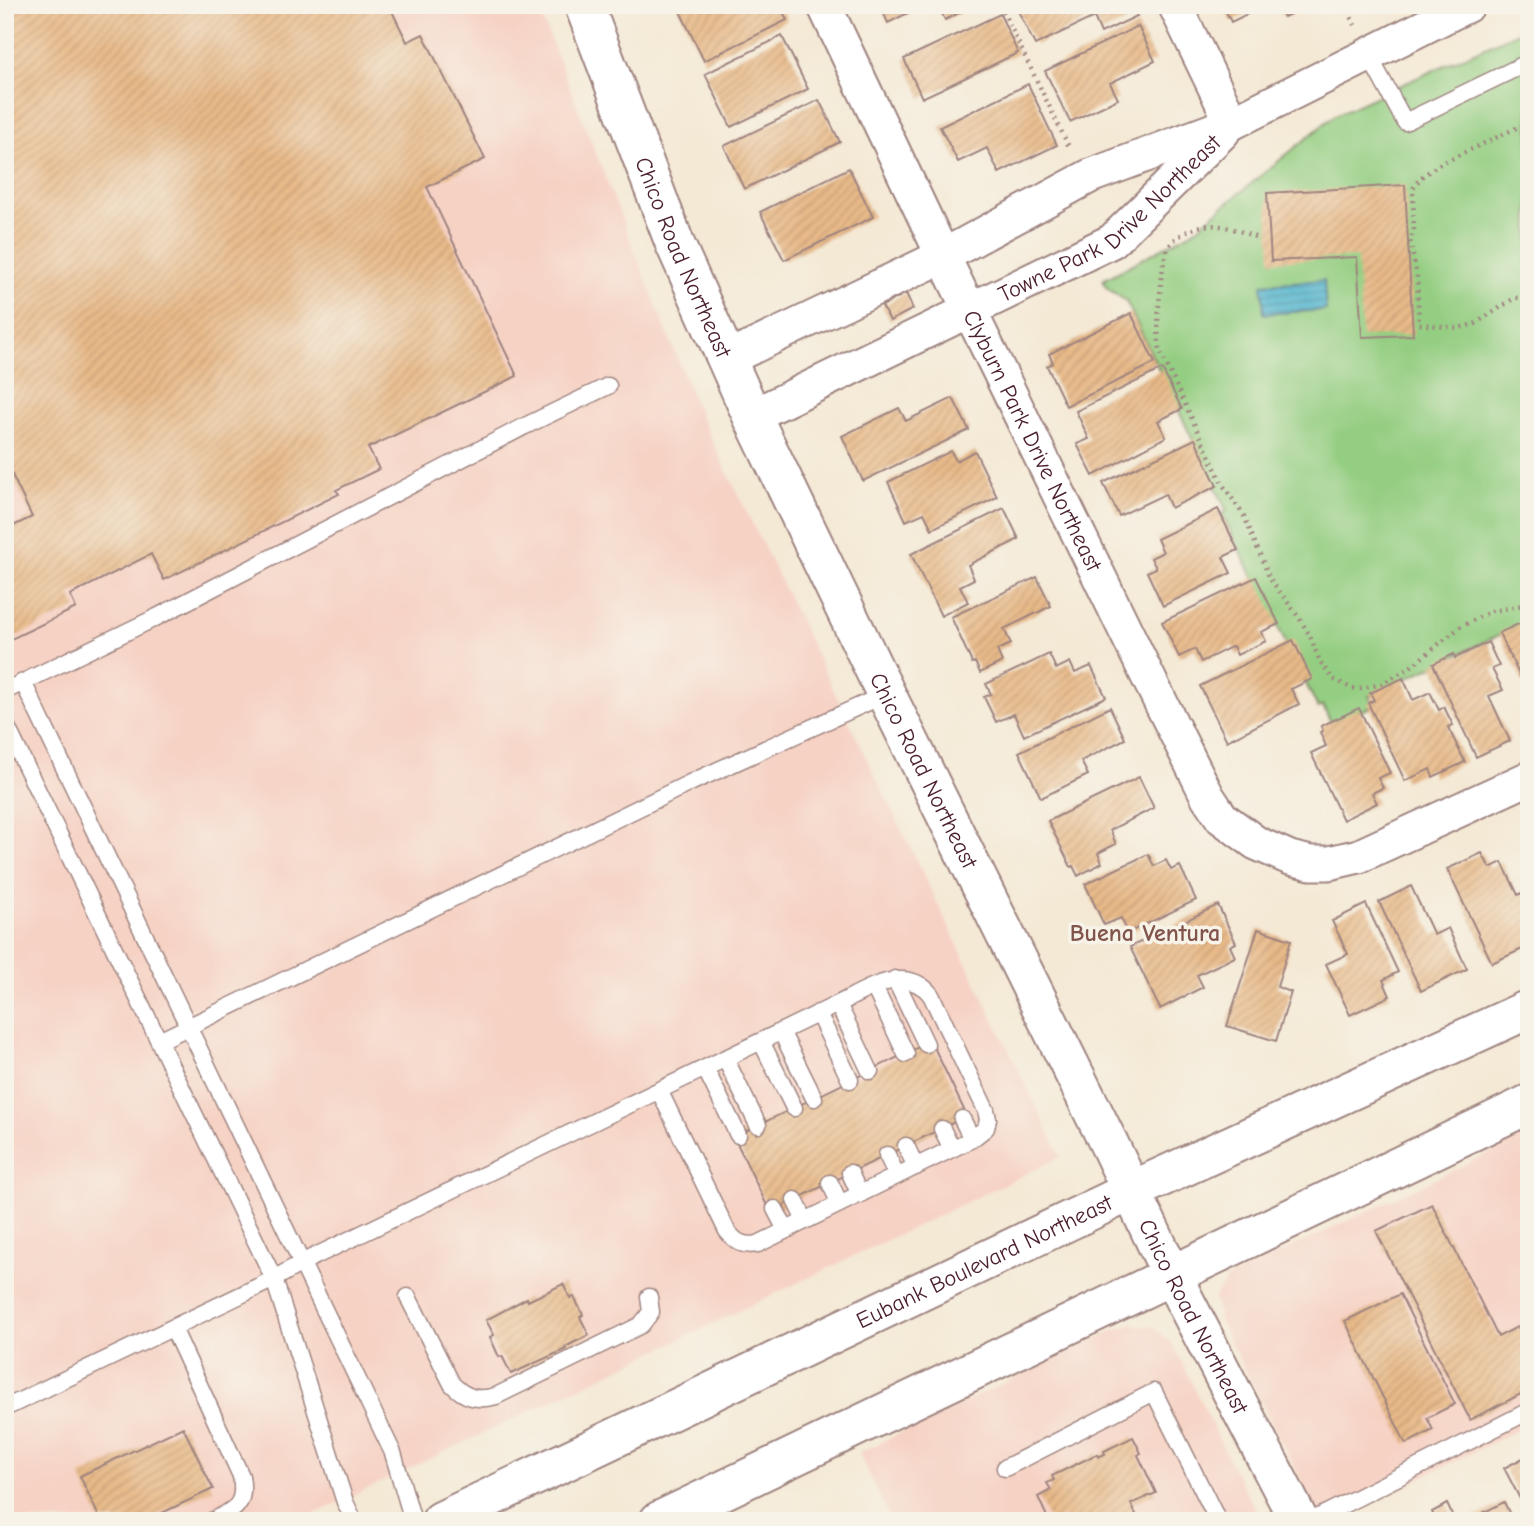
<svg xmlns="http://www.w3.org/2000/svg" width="1534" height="1526" viewBox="0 0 1534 1526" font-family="'Comic Neue',sans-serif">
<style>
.built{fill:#f6d2c4}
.green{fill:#94ce82;stroke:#6f7656;stroke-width:2}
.water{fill:url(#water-rules);stroke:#4c6a7c;stroke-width:2}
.building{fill:url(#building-hatch)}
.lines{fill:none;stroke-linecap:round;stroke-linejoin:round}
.service-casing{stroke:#9f8480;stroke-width:19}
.minor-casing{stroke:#9f8480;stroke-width:37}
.tertiary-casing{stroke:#9f8480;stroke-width:42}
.secondary-casing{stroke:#9f8480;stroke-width:42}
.path{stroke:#9f8480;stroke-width:4.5;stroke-dasharray:2 5;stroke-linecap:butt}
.service{stroke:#fff;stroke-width:16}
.minor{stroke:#fff;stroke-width:33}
.tertiary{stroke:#fff;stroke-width:38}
.secondary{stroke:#fff;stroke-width:38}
.labels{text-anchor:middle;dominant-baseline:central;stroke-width:7;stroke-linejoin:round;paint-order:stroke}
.street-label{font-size:23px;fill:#4a1f2b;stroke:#f7f3e8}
.neighbourhood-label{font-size:24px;font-weight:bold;fill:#81554c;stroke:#f7f3e8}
</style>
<defs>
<pattern id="water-rules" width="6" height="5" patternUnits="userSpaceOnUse" patternTransform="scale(1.75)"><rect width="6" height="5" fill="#4fb4ce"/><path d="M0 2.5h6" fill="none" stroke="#4492a7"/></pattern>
<pattern id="building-hatch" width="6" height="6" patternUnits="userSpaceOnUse" patternTransform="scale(1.75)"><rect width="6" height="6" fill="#e8ba89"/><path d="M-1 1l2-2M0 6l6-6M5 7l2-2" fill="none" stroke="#c89f76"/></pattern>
</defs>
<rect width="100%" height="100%" fill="#f7f3e8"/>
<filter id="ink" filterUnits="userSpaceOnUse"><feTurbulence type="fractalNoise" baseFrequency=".0143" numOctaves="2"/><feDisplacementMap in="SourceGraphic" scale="14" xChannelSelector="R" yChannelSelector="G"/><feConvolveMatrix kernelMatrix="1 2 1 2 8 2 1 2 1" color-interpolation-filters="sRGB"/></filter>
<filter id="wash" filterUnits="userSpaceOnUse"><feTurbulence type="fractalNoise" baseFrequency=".00686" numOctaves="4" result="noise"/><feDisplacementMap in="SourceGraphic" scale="28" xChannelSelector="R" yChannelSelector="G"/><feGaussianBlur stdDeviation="1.57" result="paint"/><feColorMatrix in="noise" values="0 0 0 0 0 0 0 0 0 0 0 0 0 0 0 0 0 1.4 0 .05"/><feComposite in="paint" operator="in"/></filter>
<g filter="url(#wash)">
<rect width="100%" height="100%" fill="#f4e9d5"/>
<!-- built -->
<path class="built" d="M 5,5 L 537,5 L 701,418 L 1061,1157 L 300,1521 L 5,1521 Z
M 1529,1134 L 1529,1424 L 1334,1521 L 1322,1521 L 1220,1322 L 1214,1298 L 1228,1278 Z
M 1132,1325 L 1154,1327 L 1174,1346 L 1231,1464 L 1262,1521 L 891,1521 L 859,1453 L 1116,1329 Z"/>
<!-- green -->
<path class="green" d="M 1529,27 L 1529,621 L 1369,696 L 1373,706 L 1332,725 L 1323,706 L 1318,708 L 1222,514 L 1227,511 L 1126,301 L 1107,288 L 1103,280 L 1192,232 L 1335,115 Z"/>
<!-- water -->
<path class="water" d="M 1324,280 L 1326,310 L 1264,314 L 1262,284 Z"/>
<g id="blocks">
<!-- building -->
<path class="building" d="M 5,5 L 389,5 L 407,42 L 423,34 L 485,159 L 427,187 L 517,376 L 368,448 L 379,469 L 336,490 L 339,494 L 164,580 L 151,554 L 70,595 L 76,608 L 5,642 L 5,530 L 32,517 L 5,460 Z
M 677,5 L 780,5 L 787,20 L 704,61 Z
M 880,5 L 924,5 L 888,23 Z
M 938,5 L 975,5 L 945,20 Z
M 1024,5 L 1132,5 L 1137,16 L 1101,33 L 1094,17 L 1035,45 L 1017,9 Z
M 1223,5 L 1266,5 L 1231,22 Z
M 1278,5 L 1309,5 L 1284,17 Z
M 1000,14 L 1018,53 L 922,98 L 904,59 Z
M 1138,26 L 1155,61 L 1110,83 L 1118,99 L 1070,122 L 1045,71 Z
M 782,36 L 808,89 L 731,127 L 705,74 Z
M 1028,84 L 1057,145 L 999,173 L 987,148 L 958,162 L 940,127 Z
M 819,100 L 840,142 L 744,189 L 724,146 Z
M 849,168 L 873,217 L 784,260 L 760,212 Z
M 1405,185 L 1413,335 L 1362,337 L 1357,257 L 1271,261 L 1267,193 Z
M 906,293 L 913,309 L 890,321 L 882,306 Z
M 1131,313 L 1155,363 L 1066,406 L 1047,366 L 1053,363 L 1049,354 Z
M 1162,369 L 1182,409 L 1158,421 L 1166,437 L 1093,476 L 1077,444 L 1089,439 L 1076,411 Z
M 953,398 L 969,430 L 863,481 L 842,436 L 899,408 L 906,421 Z
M 1195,439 L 1217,486 L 1171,508 L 1165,494 L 1119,516 L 1103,483 Z
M 951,451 L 956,461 L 975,451 L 997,497 L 932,529 L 924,513 L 906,521 L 888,482 Z
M 1004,508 L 1019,539 L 968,565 L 974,579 L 960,586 L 968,602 L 941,616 L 911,554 Z
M 1218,509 L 1238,550 L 1223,557 L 1231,573 L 1163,606 L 1147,572 L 1156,568 L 1151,558 L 1163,552 L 1157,539 Z
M 1037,577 L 1051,606 L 1004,629 L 1011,644 L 997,650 L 1002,662 L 980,673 L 975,662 L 972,663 L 951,617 Z
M 1256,577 L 1279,624 L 1261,632 L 1266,641 L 1237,655 L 1233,646 L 1201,662 L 1195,649 L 1179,657 L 1162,622 Z
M 1529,619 L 1529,695 L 1499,633 Z
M 1293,640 L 1312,679 L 1291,689 L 1299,704 L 1227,741 L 1200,686 Z
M 1488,642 L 1499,666 L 1492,669 L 1503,690 L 1489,696 L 1510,741 L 1476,757 L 1433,664 L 1454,654 L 1455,658 Z
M 1049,654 L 1056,669 L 1070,662 L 1075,673 L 1091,666 L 1106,697 L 1024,736 L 1014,714 L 996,722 L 984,697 L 991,694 L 986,684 Z
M 1403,678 L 1413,700 L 1430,692 L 1439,710 L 1444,707 L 1453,725 L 1448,727 L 1465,762 L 1433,777 L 1430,769 L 1405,781 L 1368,703 L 1374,700 L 1370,693 Z
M 1110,707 L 1125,739 L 1081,761 L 1088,775 L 1041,798 L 1019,752 Z
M 1359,708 L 1390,773 L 1378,778 L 1383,788 L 1372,793 L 1377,803 L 1343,820 L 1311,753 L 1326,746 L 1320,732 L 1323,731 L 1321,726 Z
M 1139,777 L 1154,808 L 1110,830 L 1116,844 L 1098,853 L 1102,863 L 1078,876 L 1073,866 L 1071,867 L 1048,821 Z
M 1482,853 L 1490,868 L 1502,862 L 1518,895 L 1526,891 L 1529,896 L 1529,946 L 1492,963 L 1447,869 Z
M 1148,854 L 1154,866 L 1166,860 L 1171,870 L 1180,866 L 1196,900 L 1128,933 L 1121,918 L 1104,925 L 1085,884 Z
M 1411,886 L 1434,935 L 1448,928 L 1467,969 L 1421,991 L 1379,902 Z
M 1366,904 L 1398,972 L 1383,980 L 1390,996 L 1350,1015 L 1326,964 L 1348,954 L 1332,921 Z
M 1218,905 L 1236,943 L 1230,946 L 1235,957 L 1197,975 L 1203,987 L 1160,1009 L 1130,947 Z
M 1258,929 L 1291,940 L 1277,987 L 1291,992 L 1276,1041 L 1227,1026 Z
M 931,1041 L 967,1116 L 770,1212 L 734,1137 Z
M 1432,1204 L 1498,1337 L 1517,1327 L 1521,1333 L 1529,1329 L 1529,1390 L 1470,1420 L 1376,1231 Z
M 563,1284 L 570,1298 L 574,1297 L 583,1315 L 580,1317 L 589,1335 L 565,1347 L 566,1349 L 511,1374 L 502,1356 L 499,1357 L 490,1337 L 494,1335 L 486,1320 L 527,1298 L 528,1301 Z
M 1400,1294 L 1455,1404 L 1427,1418 L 1433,1430 L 1406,1444 L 1345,1321 Z
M 183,1427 L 213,1489 L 145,1521 L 101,1521 L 80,1476 Z
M 1133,1437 L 1141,1453 L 1138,1455 L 1156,1493 L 1131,1504 L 1139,1521 L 1066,1521 L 1064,1517 L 1056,1521 L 1049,1521 L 1038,1497 L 1051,1490 L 1047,1483 L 1054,1480 L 1052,1476 L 1097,1454 L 1098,1457 L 1105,1454 L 1104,1451 Z
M 1529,1455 L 1529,1516 L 1504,1468 Z
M 1504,1502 L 1513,1521 L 1467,1521 Z
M 1447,1504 L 1455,1521 L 1436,1521 L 1432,1512 Z"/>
</g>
</g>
<g filter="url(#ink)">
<use href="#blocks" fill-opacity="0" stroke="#9f8480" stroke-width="2"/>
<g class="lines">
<!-- service casing -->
<g class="service-casing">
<path id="service" d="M 1527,5 L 1529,7
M 1368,54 L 1405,122 L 1529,62
M 23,682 L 393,1453 L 413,1521
M 5,691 L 157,617 L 523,427 L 608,386
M 5,723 L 274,1279 L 345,1502 L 354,1521
M 895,979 L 926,1044
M 874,987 L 906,1054
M 838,1004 L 870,1071
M 818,1013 L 850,1080
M 781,1031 L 814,1098
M 159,1041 L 692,782 L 886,694
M 761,1041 L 794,1108
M 725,1058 L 758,1125
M 705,1068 L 738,1135
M 962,1119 L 972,1139
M 942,1129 L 952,1149
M 906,1146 L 916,1167
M 887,1155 L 897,1176
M 850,1173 L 860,1195
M 830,1183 L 840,1204
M 795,1200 L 805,1221
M 775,1209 L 786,1230
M 408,1297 L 452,1384 C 465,1398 478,1401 496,1396 L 641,1325 L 651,1312 L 649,1297
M 173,1328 L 241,1476 C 246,1505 236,1509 212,1521
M 5,1408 L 274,1279 L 303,1262 L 838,1004 C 866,990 906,963 931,995 L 986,1110 L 988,1119 L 986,1128 L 972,1139 L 758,1244 C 743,1247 736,1242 727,1231 L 659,1090
M 1005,1468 L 1154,1392 L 1218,1521
M 1311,1521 L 1529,1411"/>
</g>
<!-- minor casing -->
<g class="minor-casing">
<g id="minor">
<path id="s1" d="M 824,5 L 943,256 L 1151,683 L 1208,797 L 1222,818 L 1256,843 L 1290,858 L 1311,863 L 1329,863 L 1359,856 L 1529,778"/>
<path d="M 1175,5 L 1232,123"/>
<path d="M 727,359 L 943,256 L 1090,176 L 1232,123 L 1468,5"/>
<path id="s2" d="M 752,416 L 1112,241 L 1223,132"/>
</g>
</g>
<!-- tertiary casing -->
<g class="tertiary-casing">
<g id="tertiary">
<path id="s3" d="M 584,5 L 675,244 L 752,416 L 886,694 L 1111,1148 L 1172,1276 L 1299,1521"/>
</g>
</g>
<!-- secondary casing -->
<g class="secondary-casing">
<g id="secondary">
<path id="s4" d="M 441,1521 L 1131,1191 L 1529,1009"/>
<path d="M 659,1521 L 1529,1104"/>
</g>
</g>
<!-- path -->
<path class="path" d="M 1000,5 L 1070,149
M 1345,5 L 1355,25
M 1529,122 L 1438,165 L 1420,178 L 1413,189 L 1414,231 L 1410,241 L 1417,275 L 1419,324 L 1458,328 L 1475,324 L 1513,299 L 1529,295
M 1255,237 C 1230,227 1207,218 1183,234 C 1176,238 1171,241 1168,249 C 1163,260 1162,274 1161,286 C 1158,309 1157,329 1160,351 L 1223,485 L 1244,516 L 1270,579 L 1298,616 L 1310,636 L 1320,662 L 1333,679 L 1351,688 L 1360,689 L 1381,684 L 1408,669 L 1460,627 L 1492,611 L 1529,604"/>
<!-- service -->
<use href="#service" class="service"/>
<!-- minor -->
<use href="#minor" class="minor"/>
<!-- tertiary -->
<use href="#tertiary" class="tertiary"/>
<!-- secondary -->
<use href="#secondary" class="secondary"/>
</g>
</g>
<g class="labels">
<!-- street labels -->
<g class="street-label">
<text stroke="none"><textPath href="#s2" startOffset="411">Towne Park Drive Northeast</textPath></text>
<text stroke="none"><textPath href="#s3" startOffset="271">Chico Road Northeast</textPath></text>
<text stroke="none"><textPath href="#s1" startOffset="483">Clyburn Park Drive Northeast</textPath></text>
<text stroke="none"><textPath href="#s3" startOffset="838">Chico Road Northeast</textPath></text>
<text stroke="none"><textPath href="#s4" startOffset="602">Eubank Boulevard Northeast</textPath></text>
<text stroke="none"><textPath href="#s3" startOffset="1447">Chico Road Northeast</textPath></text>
</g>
<!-- neighbourhood labels -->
<g class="neighbourhood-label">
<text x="1145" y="933">Buena Ventura</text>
</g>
</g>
<!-- margin -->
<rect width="1534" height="1526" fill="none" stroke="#f7f3e8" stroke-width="28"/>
</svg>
